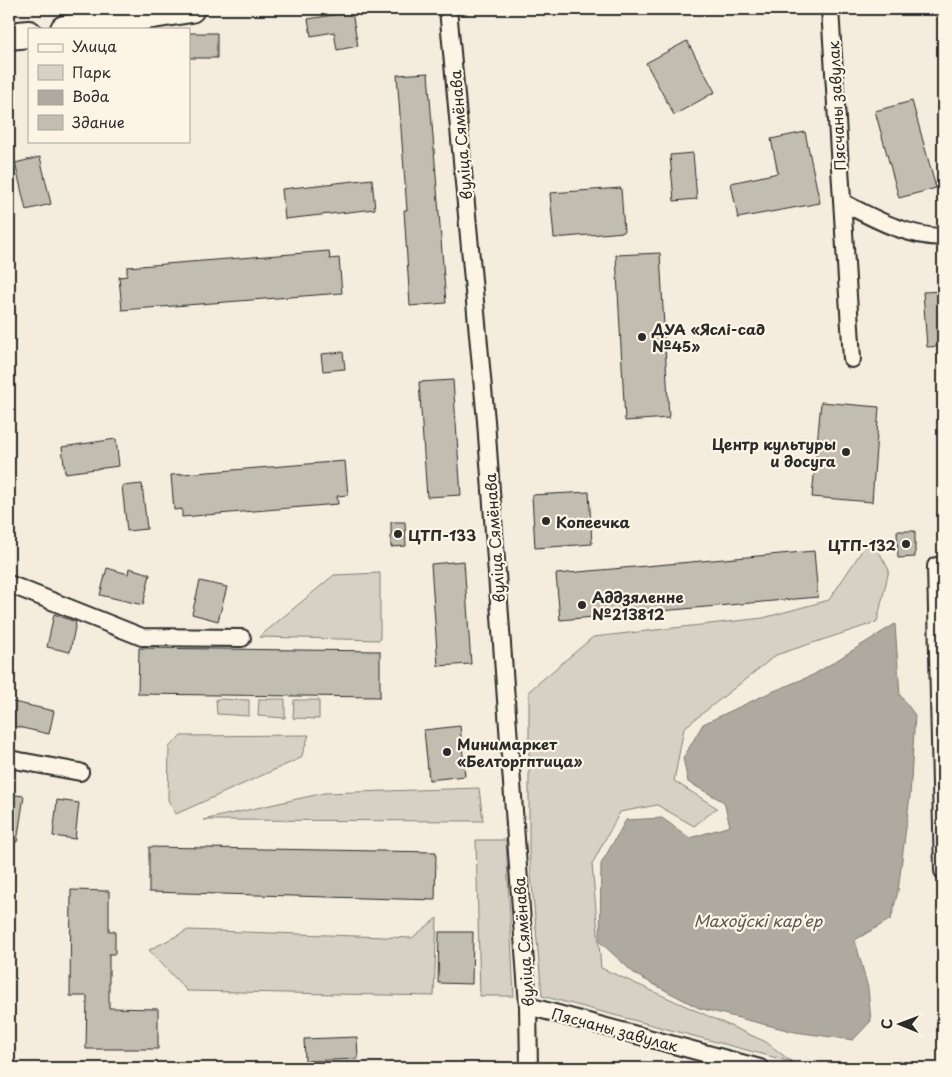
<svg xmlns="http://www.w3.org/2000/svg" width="952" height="1077" viewBox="0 0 952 1077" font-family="'Playpen Sans',sans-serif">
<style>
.green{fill:#d6d1c4;stroke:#807e78}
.water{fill:#afaaa0;stroke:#7a7771}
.building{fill:#c2bdb1;stroke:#2b2b2b}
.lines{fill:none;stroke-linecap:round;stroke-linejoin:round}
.minor-casing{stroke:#2b2b2b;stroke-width:20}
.primary-casing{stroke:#2b2b2b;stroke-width:30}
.minor{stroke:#fcf5e5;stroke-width:16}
.primary{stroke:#fcf5e5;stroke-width:26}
.poi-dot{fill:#2b2b2b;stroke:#fcf5e5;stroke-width:2}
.labels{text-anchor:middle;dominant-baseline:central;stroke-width:4.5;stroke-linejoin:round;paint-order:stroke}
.street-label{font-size:15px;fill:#2b2b2b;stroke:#fcf5e5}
.poi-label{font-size:15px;font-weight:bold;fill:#2b2b2b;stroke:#fcf5e5;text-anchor:start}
.water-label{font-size:16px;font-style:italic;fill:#595754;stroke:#fcf5e5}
</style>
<rect width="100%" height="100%" fill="#f4edde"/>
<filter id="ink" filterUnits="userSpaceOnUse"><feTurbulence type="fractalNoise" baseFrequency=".02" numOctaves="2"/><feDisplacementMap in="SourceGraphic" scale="10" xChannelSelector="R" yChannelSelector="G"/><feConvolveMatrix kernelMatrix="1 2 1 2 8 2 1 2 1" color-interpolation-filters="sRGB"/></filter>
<g filter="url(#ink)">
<!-- green -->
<path class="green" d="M 871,537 L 889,570 L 877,622 L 776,655 L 684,728 L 674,781 L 717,808 L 694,826 L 657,805 L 620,812 L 592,864 L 601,968 L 766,1042 L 792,1062 L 542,996 L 529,851 L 529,691 L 593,637 L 763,618 L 829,600 Z
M 380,573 L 380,640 L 259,637 L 334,575 Z
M 216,699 L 249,700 L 249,716 L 217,714 Z
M 259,699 L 285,699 L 285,718 L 258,716 Z
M 294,700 L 319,700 L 319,719 L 293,718 Z
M 309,735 L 301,758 L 176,814 L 168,800 L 169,747 L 181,736 Z
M 479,788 L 483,821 L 203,820 L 324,793 Z
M 476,840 L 506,840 L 514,996 L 480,996 Z
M 437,918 L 434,996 L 187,991 L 149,950 L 188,930 L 412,938 Z"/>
<!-- water -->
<path class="water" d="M 895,624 L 900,695 L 915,715 L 910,796 L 898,891 L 891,919 L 855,940 L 868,988 L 871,1021 L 853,1040 L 795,1032 L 699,1008 L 636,975 L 600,942 L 601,864 L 626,820 L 662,818 L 690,838 L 730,826 L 724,802 L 688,782 L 683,758 L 703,724 L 769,693 L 813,675 Z"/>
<!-- building -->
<path class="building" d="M 352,12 L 358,46 L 337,50 L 334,32 L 311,36 L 308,19 Z
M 189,33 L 217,33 L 217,58 L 189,58 Z
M 687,41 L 715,92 L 674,115 L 646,63 Z
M 428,73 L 446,303 L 410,306 L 404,210 L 407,210 L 397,75 Z
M 912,101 L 936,188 L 899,198 L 875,111 Z
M 805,132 L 820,203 L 738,218 L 731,183 L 778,173 L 771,139 Z
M 693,153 L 697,199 L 674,201 L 670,155 Z
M 40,157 L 51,204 L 26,210 L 15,163 Z
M 372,179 L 375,209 L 285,219 L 282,189 Z
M 621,188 L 624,232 L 554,238 L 550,193 Z
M 329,251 L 330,259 L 339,258 L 342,293 L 122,310 L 119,277 L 127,276 L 127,267 Z
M 660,253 L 669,418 L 625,421 L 616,255 Z
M 943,291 L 943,346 L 927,347 L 923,292 Z
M 343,352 L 345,369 L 323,371 L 321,354 Z
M 453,380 L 461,495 L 427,497 L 419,382 Z
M 821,402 L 879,407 L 872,502 L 812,497 Z
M 116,439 L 119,466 L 65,473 L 62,447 Z
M 345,461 L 348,495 L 337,496 L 338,504 L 182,517 L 182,509 L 174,510 L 171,475 Z
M 142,484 L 147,529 L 127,531 L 122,486 Z
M 589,492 L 592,544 L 535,548 L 532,495 Z
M 391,522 L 405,522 L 406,546 L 391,547 Z
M 897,531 L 915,531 L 915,557 L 898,558 Z
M 814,551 L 818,597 L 560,620 L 556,574 Z
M 464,561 L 471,664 L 438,666 L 431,564 Z
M 107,568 L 128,574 L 129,568 L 150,574 L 143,605 L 100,595 Z
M 200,581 L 227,587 L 218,621 L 192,614 Z
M 54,614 L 76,622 L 70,652 L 47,647 Z
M 139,648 L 380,651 L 380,697 L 138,694 Z
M 9,701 L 54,711 L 49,734 L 9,725 Z
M 460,726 L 465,776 L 429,780 L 424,730 Z
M 9,794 L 24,796 L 17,842 L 9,842 Z
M 57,800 L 79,803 L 75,839 L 53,836 Z
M 149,847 L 436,852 L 435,900 L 149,892 Z
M 71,890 L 109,891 L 109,931 L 115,931 L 115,954 L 109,954 L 109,1008 L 158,1009 L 158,1049 L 86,1049 L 87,996 L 70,996 Z
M 439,932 L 473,932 L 472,984 L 438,983 Z
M 357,1037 L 358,1059 L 305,1061 L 304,1039 Z"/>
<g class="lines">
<!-- minor casing -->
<g class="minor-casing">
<path id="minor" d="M 448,9 L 486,421 L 528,1006 L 529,1068
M 830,9 L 852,359
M 842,202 C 873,218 907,237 943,237
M 936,566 L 943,871
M 9,584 L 142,637 L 242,638
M 9,759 L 80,772
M 528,1006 L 760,1068"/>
</g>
<!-- primary casing -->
<g class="primary-casing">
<path id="primary" d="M 64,29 L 191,9
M 9,36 L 29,34"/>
</g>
<!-- minor -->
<use href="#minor" class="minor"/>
<!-- primary -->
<use href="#primary" class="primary"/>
</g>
</g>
<!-- markers -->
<g class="poi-dot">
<circle cx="642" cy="337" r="5"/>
<circle cx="846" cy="452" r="5"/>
<circle cx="546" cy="521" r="5"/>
<circle cx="398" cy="534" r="5"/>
<circle cx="906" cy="544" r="5"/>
<circle cx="582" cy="605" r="5"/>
<circle cx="447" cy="752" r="5"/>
</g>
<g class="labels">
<!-- street labels -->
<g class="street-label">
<text transform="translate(836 106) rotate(-93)">Пясчаны завулак</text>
<text transform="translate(460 135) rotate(-95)">вуліца Сямёнава</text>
<text transform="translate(494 538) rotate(-94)">вуліца Сямёнава</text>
<text transform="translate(523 942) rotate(-94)">вуліца Сямёнава</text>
<text transform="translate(615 1029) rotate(15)">Пясчаны завулак</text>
</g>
<!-- poi labels -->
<g class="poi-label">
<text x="652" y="328">ДУА «Яслі-сад<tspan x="652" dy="17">№45»</tspan></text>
<text x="836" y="443" text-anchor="end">Центр культуры<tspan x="836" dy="17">и досуга</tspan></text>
<text x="556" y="521">Копеечка</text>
<text x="408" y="534">ЦТП-133</text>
<text x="896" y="544" text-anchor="end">ЦТП-132</text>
<text x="592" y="596">Аддзяленне<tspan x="592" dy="17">№213812</tspan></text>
<text x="457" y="743">Минимаркет<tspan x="457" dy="17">«Белторгптица»</tspan></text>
</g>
<!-- water labels -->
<g class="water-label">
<text x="758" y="920">Махоўскі кар'ер</text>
</g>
</g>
<!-- margin -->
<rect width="952" height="1077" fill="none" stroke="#fcf5e5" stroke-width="30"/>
<rect x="15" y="15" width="922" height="1047" fill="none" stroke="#2b2b2b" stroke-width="2" filter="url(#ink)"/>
<!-- legend -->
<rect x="28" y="28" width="162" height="115" fill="#fcf5e5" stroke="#a8a49b"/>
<rect x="38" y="44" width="25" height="8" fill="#fcf5e5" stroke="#a8a49b"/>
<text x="72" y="52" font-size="15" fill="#2b2b2b">Улица</text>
<rect x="38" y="65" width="25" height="15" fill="#d6d1c4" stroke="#a8a49b"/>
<text x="72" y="78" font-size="15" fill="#2b2b2b">Парк</text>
<rect x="38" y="90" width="25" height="15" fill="#afaaa0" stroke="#a8a49b"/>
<text x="72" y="102" font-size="15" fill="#2b2b2b">Вода</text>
<rect x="38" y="115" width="25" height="15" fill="#c2bdb1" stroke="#a8a49b"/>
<text x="72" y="128" font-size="15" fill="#2b2b2b">Здание</text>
<!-- north arrow -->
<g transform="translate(900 1024) rotate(271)" stroke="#fcf5e5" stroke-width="4" paint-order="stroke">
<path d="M0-4L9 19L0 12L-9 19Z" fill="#2b2b2b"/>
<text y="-8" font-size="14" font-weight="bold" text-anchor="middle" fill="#2b2b2b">С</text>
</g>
</svg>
